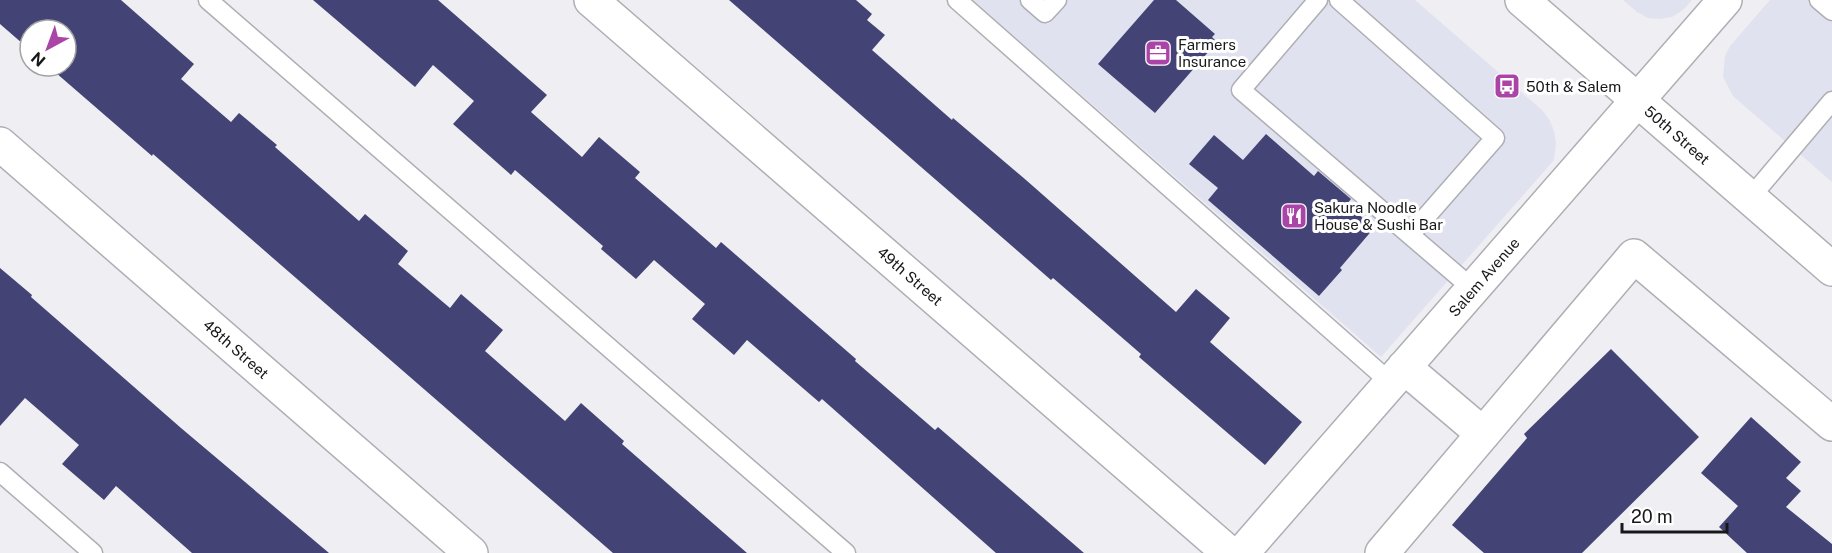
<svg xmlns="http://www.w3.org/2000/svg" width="1832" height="553" viewBox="0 0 1832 553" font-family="'Public Sans',sans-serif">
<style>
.built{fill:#e1e2ef}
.building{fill:#434475}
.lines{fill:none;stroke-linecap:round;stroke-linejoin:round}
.lane-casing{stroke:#aeafb4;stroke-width:21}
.street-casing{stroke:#aeafb4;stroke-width:36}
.secondary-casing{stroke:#aeafb4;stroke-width:36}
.lane{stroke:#fff;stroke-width:18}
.street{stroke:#fff;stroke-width:33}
.secondary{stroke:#fff;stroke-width:33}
.labels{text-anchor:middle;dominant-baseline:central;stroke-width:6;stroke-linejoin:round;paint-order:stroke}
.poi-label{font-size:15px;fill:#171819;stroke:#fff;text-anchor:start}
.street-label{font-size:15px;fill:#171819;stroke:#fff}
</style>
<rect width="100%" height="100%" fill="#eeeef3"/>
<!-- built -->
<path class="built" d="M 973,0 L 1415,0 L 1543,111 L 1550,121 L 1554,131 L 1556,143 L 1554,160 L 1381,357 Z
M 1623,0 L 1692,0 L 1683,10 L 1672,17 L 1660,19 L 1648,18 L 1637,12 Z
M 1770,0 L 1832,0 L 1832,182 L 1733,96 L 1723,77 L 1725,56 L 1730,46 Z"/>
<!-- building -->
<path class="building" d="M 0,0 L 121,0 L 194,64 L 181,79 L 231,122 L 239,113 L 277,145 L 275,147 L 359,221 L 365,214 L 408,251 L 398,264 L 450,308 L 461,294 L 503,330 L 485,351 L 565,421 L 581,403 L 624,441 L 622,444 L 747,553 L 613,553 L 153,154 L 152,156 L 48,66 L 66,66 L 66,30 L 30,30 L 30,50 L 0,24 Z
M 313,0 L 438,0 L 547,95 L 531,112 L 582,157 L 599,137 L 640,172 L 635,178 L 716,248 L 721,242 L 856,359 L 855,361 L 935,430 L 938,427 L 1084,553 L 996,553 L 822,399 L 819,402 L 747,340 L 734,355 L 692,319 L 705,304 L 654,260 L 636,279 L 601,249 L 603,246 L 515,170 L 511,175 L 453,124 L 474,101 L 433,65 L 415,87 Z
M 729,0 L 856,0 L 872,14 L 867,20 L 885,35 L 872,50 L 952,120 L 953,118 L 1026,180 L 1176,312 L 1196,289 L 1230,318 L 1210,342 L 1302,422 L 1265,465 L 1139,357 L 1141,354 L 1053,278 L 1051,280 Z
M 1154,0 L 1176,0 L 1215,34 L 1212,37 L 1217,42 L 1155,113 L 1098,64 Z
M 1266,134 L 1314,176 L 1318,171 L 1351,199 L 1347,204 L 1374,228 L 1340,268 L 1342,270 L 1319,296 L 1208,200 L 1218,188 L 1189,164 L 1214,135 L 1243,160 Z
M 0,268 L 32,295 L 31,297 L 181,428 L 329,553 L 192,553 L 116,486 L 104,500 L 62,464 L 79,445 L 25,398 L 0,426 Z
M 1611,349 L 1699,437 L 1582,553 L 1484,553 L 1452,525 L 1527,438 L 1524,434 Z
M 1751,417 L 1801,462 L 1786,478 L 1801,491 L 1786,507 L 1832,544 L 1832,553 L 1747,553 L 1719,527 L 1738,506 L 1701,473 Z"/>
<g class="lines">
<!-- lane casing -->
<g class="lane-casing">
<path id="lane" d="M 208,0 L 846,553
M 957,0 L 1391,383
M 1030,0 L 1045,13 L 1057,0
M 1318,0 L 1241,90 L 1473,289
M 1339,0 L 1495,138 L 1410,235
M 1819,0 L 1832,11
M 1750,198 L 1832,101
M 0,472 L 93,553"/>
</g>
<!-- street casing -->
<g class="street-casing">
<path id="street" d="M 591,0 L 1229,553
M 0,144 L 471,553
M 1404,367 L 1483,434
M 1242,553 L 1725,0
M 1382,553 L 1634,256 L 1832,424"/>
</g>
<!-- secondary casing -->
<g class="secondary-casing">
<path id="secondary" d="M 1522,0 L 1832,269"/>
</g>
<!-- lane -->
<use href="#lane" class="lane"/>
<!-- street -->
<use href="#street" class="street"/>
<!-- secondary -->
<use href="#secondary" class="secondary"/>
</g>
<!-- icons -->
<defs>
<g id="office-square" transform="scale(1.35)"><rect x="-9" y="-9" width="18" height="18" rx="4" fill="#aa44a7" stroke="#fff"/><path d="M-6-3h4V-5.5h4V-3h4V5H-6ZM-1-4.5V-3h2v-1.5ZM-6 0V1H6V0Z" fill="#fff"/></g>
<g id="bus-square" transform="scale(1.35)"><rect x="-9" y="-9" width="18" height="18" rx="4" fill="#aa44a7" stroke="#fff"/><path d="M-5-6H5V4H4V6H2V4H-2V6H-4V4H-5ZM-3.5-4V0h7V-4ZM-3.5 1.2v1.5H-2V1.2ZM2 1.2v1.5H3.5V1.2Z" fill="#fff"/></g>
<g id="restaurant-square" transform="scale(1.35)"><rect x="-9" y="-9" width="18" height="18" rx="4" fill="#aa44a7" stroke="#fff"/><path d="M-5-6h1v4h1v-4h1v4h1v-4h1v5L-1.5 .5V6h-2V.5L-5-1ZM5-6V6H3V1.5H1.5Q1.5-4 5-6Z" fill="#fff"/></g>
</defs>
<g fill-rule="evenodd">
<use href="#office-square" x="1158" y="53"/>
<use href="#bus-square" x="1507" y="86"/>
<use href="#restaurant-square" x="1294" y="216"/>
</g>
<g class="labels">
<!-- poi labels -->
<g class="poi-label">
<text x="1178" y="44">Farmers<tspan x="1178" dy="17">Insurance</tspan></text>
<text x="1526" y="86">50th &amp; Salem</text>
<text x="1314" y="207">Sakura Noodle<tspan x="1314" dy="17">House &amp; Sushi Bar</tspan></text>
</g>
<!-- street labels -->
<g class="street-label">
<text transform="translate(1677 135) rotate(41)">50th Street</text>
<text transform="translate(910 276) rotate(41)">49th Street</text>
<text transform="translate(1484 277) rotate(-49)">Salem Avenue</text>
<text transform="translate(236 349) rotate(41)">48th Street</text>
</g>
</g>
<!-- north arrow -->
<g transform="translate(48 48) rotate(221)"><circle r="28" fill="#ffffff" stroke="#a2a3a3" stroke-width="1.5"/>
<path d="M0-4.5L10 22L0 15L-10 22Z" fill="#aa44a7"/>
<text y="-9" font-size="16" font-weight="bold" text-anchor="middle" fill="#171819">N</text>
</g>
<!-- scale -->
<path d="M1622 523v9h105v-9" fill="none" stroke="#171819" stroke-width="3"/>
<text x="1631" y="523" font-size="18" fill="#171819" stroke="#ffffff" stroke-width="4.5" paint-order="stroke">20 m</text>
</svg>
